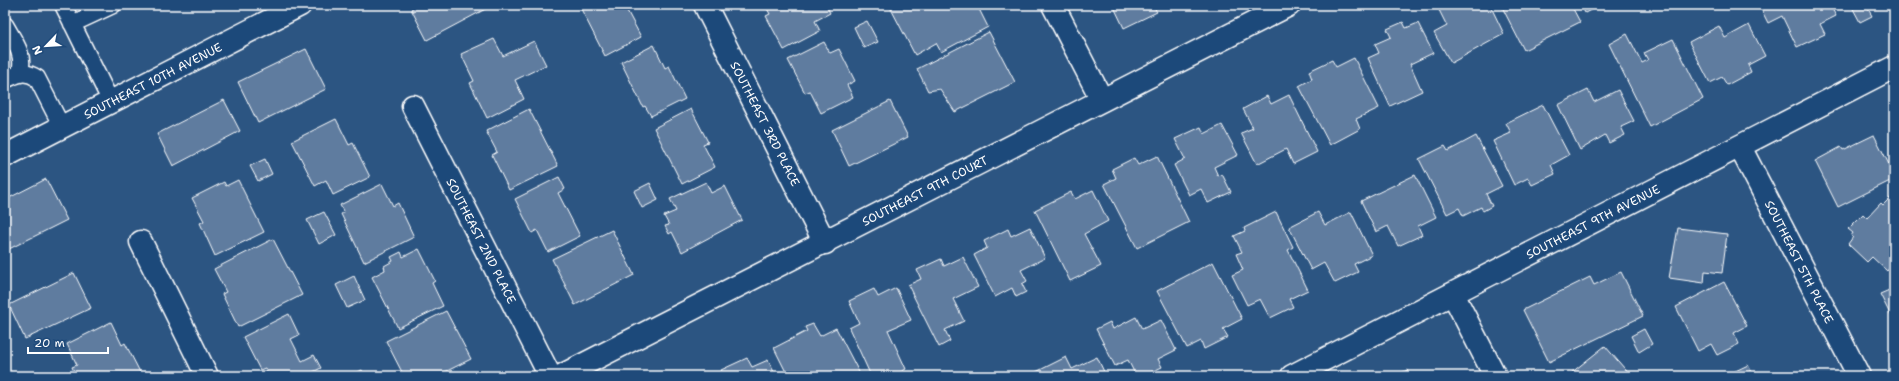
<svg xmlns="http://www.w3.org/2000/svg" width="1899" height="381" viewBox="0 0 1899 381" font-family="'Shantell Sans',sans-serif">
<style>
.building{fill:#5e7c9f;stroke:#fff}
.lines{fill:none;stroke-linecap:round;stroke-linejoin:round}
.service-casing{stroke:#fff;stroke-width:19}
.minor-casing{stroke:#fff;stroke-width:25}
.tertiary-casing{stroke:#fff;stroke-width:25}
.service{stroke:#1f4a7a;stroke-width:16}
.minor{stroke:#1f4a7a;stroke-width:22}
.tertiary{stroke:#1f4a7a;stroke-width:22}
.labels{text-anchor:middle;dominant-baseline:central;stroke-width:4;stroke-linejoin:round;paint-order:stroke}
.street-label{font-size:12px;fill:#fff;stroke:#1f4a7a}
</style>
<rect width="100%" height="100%" fill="#2c5582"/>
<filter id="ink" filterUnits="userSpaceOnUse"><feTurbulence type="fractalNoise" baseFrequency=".025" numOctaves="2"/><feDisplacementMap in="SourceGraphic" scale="8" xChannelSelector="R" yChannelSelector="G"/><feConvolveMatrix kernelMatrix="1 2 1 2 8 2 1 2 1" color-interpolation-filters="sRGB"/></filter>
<g filter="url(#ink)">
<!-- building -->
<path class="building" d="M 418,5 L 493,5 L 427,40 L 411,9 Z
M 579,5 L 624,5 L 641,37 L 605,56 Z
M 765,5 L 826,5 L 830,13 L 815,21 L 820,31 L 784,50 L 766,16 L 770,14 Z
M 894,5 L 977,5 L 988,27 L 941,52 L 936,43 L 915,55 L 890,7 Z
M 1113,5 L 1164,5 L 1155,9 L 1157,12 L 1124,28 Z
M 1443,5 L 1490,5 L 1504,34 L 1451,63 L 1434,33 L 1447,26 L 1438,8 Z
M 1506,5 L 1571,5 L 1580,22 L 1524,50 L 1502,7 Z
M 1581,5 L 1600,5 L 1585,13 Z
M 1759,5 L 1830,5 L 1836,16 L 1820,24 L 1825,34 L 1797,47 L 1782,16 L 1768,23 Z
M 1851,5 L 1866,5 L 1872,16 L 1860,22 Z
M 867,21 L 878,42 L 864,48 L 854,27 Z
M 1403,22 L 1406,28 L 1418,23 L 1433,53 L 1410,64 L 1422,91 L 1390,106 L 1368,58 L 1379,53 L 1375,44 L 1391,37 L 1387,29 Z
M 1749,25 L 1765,56 L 1748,65 L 1751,72 L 1727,85 L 1722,77 L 1710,83 L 1689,42 L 1719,26 L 1725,38 Z
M 989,32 L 1015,82 L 955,112 L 940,89 L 928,91 L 917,69 Z
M 1627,34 L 1642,63 L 1648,60 L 1644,53 L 1673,39 L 1703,99 L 1650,127 L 1609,44 Z
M 494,39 L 503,56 L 534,41 L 546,65 L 515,80 L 524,99 L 487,118 L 470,83 L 474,81 L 461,54 Z
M 824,42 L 830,53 L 839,49 L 855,81 L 847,85 L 853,97 L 821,113 L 810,91 L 805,93 L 788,60 Z
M 654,45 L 665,68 L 669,66 L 685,99 L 651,116 L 645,106 L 643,107 L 621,62 Z
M 306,49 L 326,89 L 258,123 L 238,82 Z
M 1354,58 L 1379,108 L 1356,119 L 1360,129 L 1330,145 L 1299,86 L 1312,79 L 1309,71 L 1332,60 L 1336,67 Z
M 1588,90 L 1594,102 L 1618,90 L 1634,121 L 1621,127 L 1625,135 L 1609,143 L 1605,135 L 1580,150 L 1558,105 Z
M 1289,95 L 1317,152 L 1293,164 L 1286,149 L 1257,164 L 1241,133 L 1253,128 L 1243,109 L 1267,96 L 1271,104 Z
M 224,100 L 240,131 L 173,166 L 157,134 Z
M 890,101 L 908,137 L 849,166 L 832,130 Z
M 1543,105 L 1569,155 L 1551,165 L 1555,174 L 1532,185 L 1528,178 L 1514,185 L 1493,141 L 1511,133 L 1506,123 Z
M 529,109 L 558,166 L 509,190 L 492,155 L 497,152 L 486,131 Z
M 691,109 L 708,142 L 703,144 L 715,167 L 682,184 L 654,128 Z
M 336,119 L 349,145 L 353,143 L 370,177 L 333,195 L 326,180 L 315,186 L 292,141 Z
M 1222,125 L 1238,155 L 1214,167 L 1218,176 L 1222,174 L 1231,192 L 1208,203 L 1201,189 L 1189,195 L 1174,165 L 1185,159 L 1175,139 L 1201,127 L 1204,134 Z
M 1874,135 L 1894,174 L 1894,179 L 1838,207 L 1815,161 L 1841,147 L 1843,150 Z
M 1476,136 L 1502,186 L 1486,194 L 1492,206 L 1483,211 L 1481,207 L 1463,216 L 1459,208 L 1447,214 L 1419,159 L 1445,146 L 1448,151 Z
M 1157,156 L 1189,222 L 1137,248 L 1104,184 L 1116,178 L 1112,169 L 1134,158 L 1138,165 Z
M 265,159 L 272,174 L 258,181 L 250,166 Z
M 1415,175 L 1436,217 L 1418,226 L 1422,235 L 1398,246 L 1388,226 L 1376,232 L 1361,201 Z
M 559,177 L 565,189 L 558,193 L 580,236 L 548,252 L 537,230 L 532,233 L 515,199 Z
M 46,179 L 67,220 L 5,251 L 5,200 Z
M 238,180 L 264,232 L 215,256 L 200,223 L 204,221 L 192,198 L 224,182 L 226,186 Z
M 706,182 L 711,193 L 725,186 L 742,220 L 682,252 L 672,232 L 669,234 L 665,226 L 669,225 L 664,216 L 676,211 L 670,199 Z
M 650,183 L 658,200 L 642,208 L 634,191 Z
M 382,184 L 393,206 L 398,203 L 414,237 L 364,262 L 341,214 L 344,213 L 340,205 Z
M 1093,190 L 1108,221 L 1084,234 L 1101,266 L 1070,281 L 1035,210 L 1071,192 L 1075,199 Z
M 1893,195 L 1894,263 L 1887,271 L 1872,257 L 1867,262 L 1848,244 L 1853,237 L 1851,236 L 1853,233 L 1848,229 L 1863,214 L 1867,218 L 1881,203 L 1883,205 Z
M 324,212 L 336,235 L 319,244 L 307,220 Z
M 1276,212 L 1293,247 L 1288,250 L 1308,290 L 1289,299 L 1293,307 L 1270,318 L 1260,299 L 1247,305 L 1232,275 L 1243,270 L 1236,254 L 1242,252 L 1234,236 L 1245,231 L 1244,228 Z
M 1318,212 L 1325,225 L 1351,212 L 1372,255 L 1354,264 L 1358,272 L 1335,283 L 1324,263 L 1311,270 L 1289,227 Z
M 1030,227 L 1045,258 L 1021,270 L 1027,281 L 1022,284 L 1026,292 L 1016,297 L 1012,288 L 995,297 L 974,255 L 987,248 L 984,241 L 1008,229 L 1011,236 Z
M 1678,228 L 1727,234 L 1722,273 L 1705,271 L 1704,283 L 1669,278 Z
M 612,230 L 634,275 L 575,305 L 552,259 Z
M 273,239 L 302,295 L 238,327 L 222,294 L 226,292 L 214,269 Z
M 419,249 L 435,281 L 432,283 L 443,306 L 398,328 L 372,277 L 385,270 L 384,266 L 393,261 L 391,257 L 401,252 L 403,257 Z
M 963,257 L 978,287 L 953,299 L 964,321 L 945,330 L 950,341 L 939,347 L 908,285 L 921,279 L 917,270 L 941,259 L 944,266 Z
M 1213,262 L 1242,319 L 1223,329 L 1228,337 L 1204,349 L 1201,341 L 1187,348 L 1157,291 Z
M 1621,272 L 1643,316 L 1549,362 L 1523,310 L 1590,277 L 1594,285 Z
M 74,273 L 91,308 L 25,339 L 9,305 Z
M 354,276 L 365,300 L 347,308 L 336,285 Z
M 1724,282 L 1747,326 L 1734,333 L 1739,344 L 1717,355 L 1711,344 L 1698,351 L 1676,307 Z
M 896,288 L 911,320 L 888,330 L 906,369 L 895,375 L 896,376 L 871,376 L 849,328 L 859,323 L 849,301 L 874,289 L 878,297 Z
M 1894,288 L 1894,315 L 1891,316 L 1880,294 Z
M 446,311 L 471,359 L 437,376 L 404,376 L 386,341 Z
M 289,314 L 299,335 L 291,339 L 302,361 L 314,355 L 321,368 L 305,376 L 269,376 L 265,368 L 260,370 L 243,337 Z
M 1136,317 L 1142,329 L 1161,320 L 1176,350 L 1158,359 L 1162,367 L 1143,376 L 1136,376 L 1128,360 L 1115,366 L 1096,329 L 1110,322 L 1113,329 Z
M 111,322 L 122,345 L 125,343 L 142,376 L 83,376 L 81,373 L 76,376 L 72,367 L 77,365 L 67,344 Z
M 813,324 L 820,336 L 836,328 L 861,376 L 788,376 L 774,348 L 807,331 L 805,327 Z
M 1644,329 L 1652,344 L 1639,352 L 1631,336 Z
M 1605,346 L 1631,376 L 1572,376 L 1571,373 Z
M 1066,357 L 1072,369 L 1097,357 L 1106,376 L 1038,376 L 1036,372 Z
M 747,358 L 752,367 L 768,360 L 776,376 L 724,376 L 721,370 Z
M 1748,365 L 1754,376 L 1725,376 Z
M 362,370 L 365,376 L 350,376 Z
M 1407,370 L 1410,376 L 1396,376 Z"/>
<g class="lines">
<!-- service casing -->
<g class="service-casing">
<path id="service" d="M 63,5 L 111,102
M 72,24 L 113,5
M 5,25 C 14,41 25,54 20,72
M 5,80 C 17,74 25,70 37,78 L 62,127"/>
</g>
<!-- minor casing -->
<g class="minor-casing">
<path id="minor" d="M 705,5 L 825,243
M 1053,5 L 1102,100
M 413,106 L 550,376
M 1740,147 L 1859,376
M 141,242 L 207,376
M 1453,294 L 1495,376
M 1292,376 L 1894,67"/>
</g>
<!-- tertiary casing -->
<g class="tertiary-casing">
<path id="tertiary" d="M 5,156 L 300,5
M 561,376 L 1289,5"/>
</g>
<!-- service -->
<use href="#service" class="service"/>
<!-- minor -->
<use href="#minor" class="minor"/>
<!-- tertiary -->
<use href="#tertiary" class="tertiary"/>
</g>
</g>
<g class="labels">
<!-- street labels -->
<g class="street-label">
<text transform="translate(153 81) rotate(-27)">SOUTHEAST 10TH AVENUE</text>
<text transform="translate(765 124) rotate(63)">SOUTHEAST 3RD PLACE</text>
<text transform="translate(925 191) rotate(-27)">SOUTHEAST 9TH COURT</text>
<text transform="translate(1593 222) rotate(-27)">SOUTHEAST 9TH AVENUE</text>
<text transform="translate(481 241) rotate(63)">SOUTHEAST 2ND PLACE</text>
<text transform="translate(1799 262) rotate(63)">SOUTHEAST 5TH PLACE</text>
</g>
</g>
<!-- margin -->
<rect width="1899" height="381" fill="none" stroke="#1f4a7a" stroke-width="20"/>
<rect x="10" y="10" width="1879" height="361" fill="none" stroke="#fff" stroke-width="1.5" filter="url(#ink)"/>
<!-- north arrow -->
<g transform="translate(46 46) rotate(245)" stroke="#1f4a7a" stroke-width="3" paint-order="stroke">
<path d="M0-3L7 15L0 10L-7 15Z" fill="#ffffff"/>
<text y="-6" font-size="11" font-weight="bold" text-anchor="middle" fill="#ffffff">N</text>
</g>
<!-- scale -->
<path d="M28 347v6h80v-6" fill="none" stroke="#ffffff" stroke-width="2"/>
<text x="34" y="347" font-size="12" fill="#ffffff" stroke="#1f4a7a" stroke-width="3" paint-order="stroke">20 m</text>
</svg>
